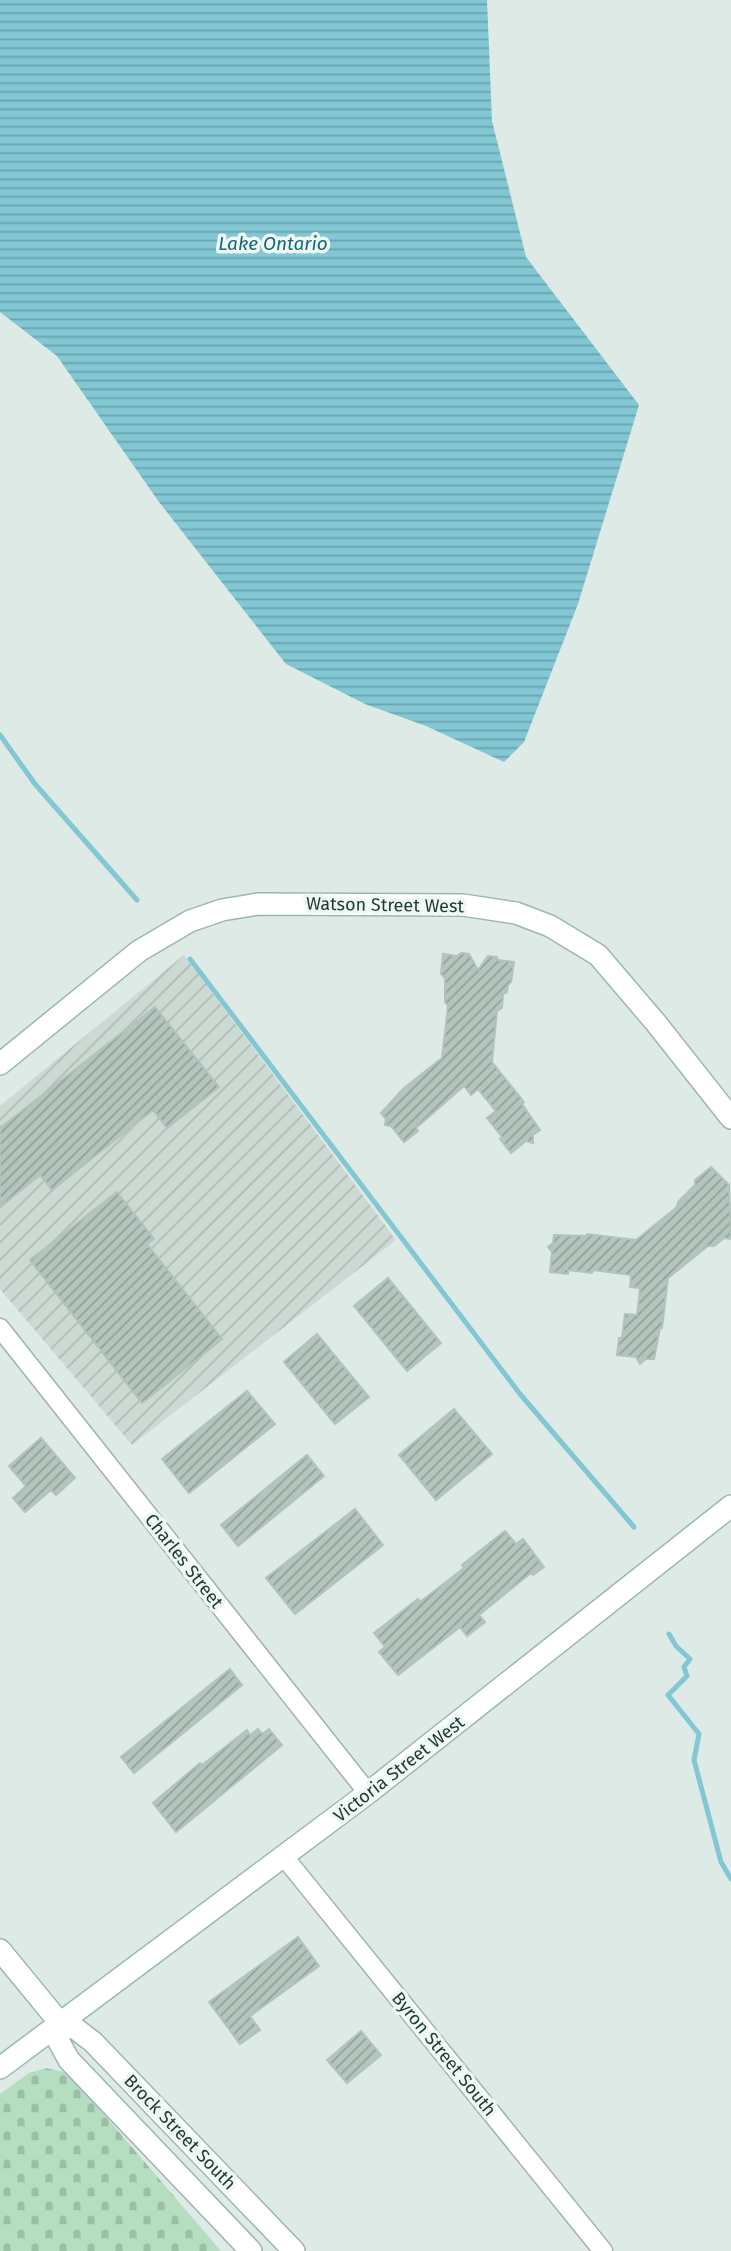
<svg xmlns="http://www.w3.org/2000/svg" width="731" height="2251" viewBox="0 0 731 2251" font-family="'Fira Sans',sans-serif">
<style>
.industrial{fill:url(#industrial-furrows)}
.cemetery{fill:url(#cemetery-stones)}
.water{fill:url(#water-rules)}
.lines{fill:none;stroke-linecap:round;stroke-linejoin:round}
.stream{stroke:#82c7d3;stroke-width:5}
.building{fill:url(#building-hatch);stroke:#b0c4bc;stroke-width:2}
.street-casing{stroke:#a1b2ac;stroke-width:21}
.secondary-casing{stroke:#9cb7ad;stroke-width:24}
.street{stroke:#fff;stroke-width:18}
.secondary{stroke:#fff;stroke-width:21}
.labels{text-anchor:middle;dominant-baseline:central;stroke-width:7;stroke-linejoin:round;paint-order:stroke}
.street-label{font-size:18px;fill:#1e3a33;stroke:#eef7f2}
.water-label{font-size:19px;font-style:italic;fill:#166878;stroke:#eef7f2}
</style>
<defs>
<pattern id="industrial-furrows" width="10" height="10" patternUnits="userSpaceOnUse" patternTransform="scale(1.75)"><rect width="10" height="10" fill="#ccdad3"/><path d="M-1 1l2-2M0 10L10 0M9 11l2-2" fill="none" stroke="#afbcb6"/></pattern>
<pattern id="cemetery-stones" width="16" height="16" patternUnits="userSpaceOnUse" patternTransform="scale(1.75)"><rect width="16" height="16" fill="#b5ddbf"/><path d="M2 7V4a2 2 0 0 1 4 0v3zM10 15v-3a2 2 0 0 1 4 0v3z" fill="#9bbea5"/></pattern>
<pattern id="water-rules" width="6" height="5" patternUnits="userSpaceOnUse" patternTransform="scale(1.75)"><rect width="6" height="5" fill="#82c7d3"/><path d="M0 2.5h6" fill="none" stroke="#6aa3ac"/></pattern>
<pattern id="building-hatch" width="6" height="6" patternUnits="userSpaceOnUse" patternTransform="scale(1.75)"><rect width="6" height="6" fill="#b3c5bd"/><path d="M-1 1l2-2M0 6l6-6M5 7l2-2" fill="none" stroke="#91a19a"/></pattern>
</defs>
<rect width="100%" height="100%" fill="#deeae5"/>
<!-- industrial -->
<path class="industrial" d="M 184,955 L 396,1240 L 132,1445 L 0,1289 L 0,1106 Z"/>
<!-- cemetery -->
<path class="cemetery" d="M 46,2068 L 64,2072 L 76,2082 L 221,2251 L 0,2251 L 0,2094 L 29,2073 Z"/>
<!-- water -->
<path class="water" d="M 0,0 L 487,0 L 492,121 L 526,257 L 639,405 L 578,604 L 524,742 L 504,762 L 426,726 L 365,704 L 286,664 L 159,502 L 57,356 L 0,312 Z"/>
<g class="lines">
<!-- stream -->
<path class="stream" d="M 0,735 L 35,784 L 137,900
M 190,959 L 520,1394 L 634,1527
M 669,1634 L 676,1646 L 690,1659 L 684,1667 L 687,1676 L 668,1695 L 699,1734 L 694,1760 L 721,1862 L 731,1879"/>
</g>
<!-- building -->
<path class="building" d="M 461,953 L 469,954 L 478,970 L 488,956 L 497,957 L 498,960 L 514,962 L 511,982 L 508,985 L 507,992 L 503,994 L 502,1008 L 497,1011 L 492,1062 L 524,1102 L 522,1104 L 540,1130 L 533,1135 L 533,1143 L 526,1141 L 511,1153 L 500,1139 L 502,1137 L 487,1118 L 496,1111 L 478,1089 L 471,1095 L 464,1086 L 416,1128 L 418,1131 L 404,1142 L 391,1126 L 385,1125 L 386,1119 L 381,1113 L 403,1089 L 442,1058 L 448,1006 L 445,1002 L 445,978 L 441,974 L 443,954 L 457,956 Z
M 155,1007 L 219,1087 L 167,1128 L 153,1110 L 52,1190 L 40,1175 L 0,1207 L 0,1128 Z
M 711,1167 L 729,1185 L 731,1239 L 724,1238 L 714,1246 L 708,1246 L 668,1278 L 662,1328 L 660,1328 L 654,1359 L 646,1359 L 640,1364 L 636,1357 L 617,1355 L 619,1338 L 622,1338 L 625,1314 L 637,1315 L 640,1288 L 630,1287 L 631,1275 L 593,1270 L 592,1273 L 568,1270 L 568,1274 L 550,1272 L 552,1252 L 548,1247 L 553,1243 L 554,1235 L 586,1236 L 587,1234 L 636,1240 L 677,1207 L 678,1202 L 695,1185 L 695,1180 Z
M 117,1192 L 154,1239 L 147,1244 L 222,1339 L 142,1403 L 30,1260 Z
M 388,1278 L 441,1343 L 407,1371 L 354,1306 Z
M 317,1334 L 369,1397 L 335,1424 L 284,1362 Z
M 247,1391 L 275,1424 L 189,1493 L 162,1459 Z
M 454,1409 L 492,1454 L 436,1500 L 399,1455 Z
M 41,1438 L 75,1478 L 56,1495 L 51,1490 L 25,1512 L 13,1498 L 26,1486 L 9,1466 Z
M 307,1455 L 324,1476 L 238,1546 L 221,1525 Z
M 355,1509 L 383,1545 L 295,1614 L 266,1578 Z
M 505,1531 L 516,1544 L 523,1539 L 544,1567 L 533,1575 L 531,1573 L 479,1615 L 485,1622 L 467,1636 L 460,1627 L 398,1675 L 379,1652 L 385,1647 L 374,1633 L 418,1599 L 420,1602 L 464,1568 L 462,1565 Z
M 230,1669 L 242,1685 L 134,1773 L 121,1757 Z
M 258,1729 L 262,1734 L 269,1729 L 282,1745 L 176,1832 L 153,1803 L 200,1763 L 202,1765 L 247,1730 L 250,1735 Z
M 298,1937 L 319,1966 L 250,2016 L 260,2030 L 240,2044 L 209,2002 Z
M 361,2031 L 381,2055 L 347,2083 L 327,2060 Z"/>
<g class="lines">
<!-- street casing -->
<g class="street-casing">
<path id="street" d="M 0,1328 L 368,1793
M 285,1858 L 603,2251"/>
</g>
<!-- secondary casing -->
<g class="secondary-casing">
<path id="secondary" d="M 0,1064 L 139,951 L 190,921 L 222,910 L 258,904 L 463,905 L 516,913 L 550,926 L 598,955 L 656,1023 L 731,1118
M 0,1950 L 60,2023 L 76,2029 L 93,2042 L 294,2251
M 60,2023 L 59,2042 L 69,2060 L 251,2251
M 0,2068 L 368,1793 L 731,1506"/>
</g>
<!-- street -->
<use href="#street" class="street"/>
<!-- secondary -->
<use href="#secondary" class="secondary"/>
</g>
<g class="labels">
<!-- street labels -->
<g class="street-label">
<text transform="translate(385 905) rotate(1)">Watson Street West</text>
<text transform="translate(184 1561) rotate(52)">Charles Street</text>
<text transform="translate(399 1769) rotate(-38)">Victoria Street West</text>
<text transform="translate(444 2054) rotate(51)">Byron Street South</text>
<text transform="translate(180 2132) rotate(46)">Brock Street South</text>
</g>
<!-- water labels -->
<g class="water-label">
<text x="273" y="243">Lake Ontario</text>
</g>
</g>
</svg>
